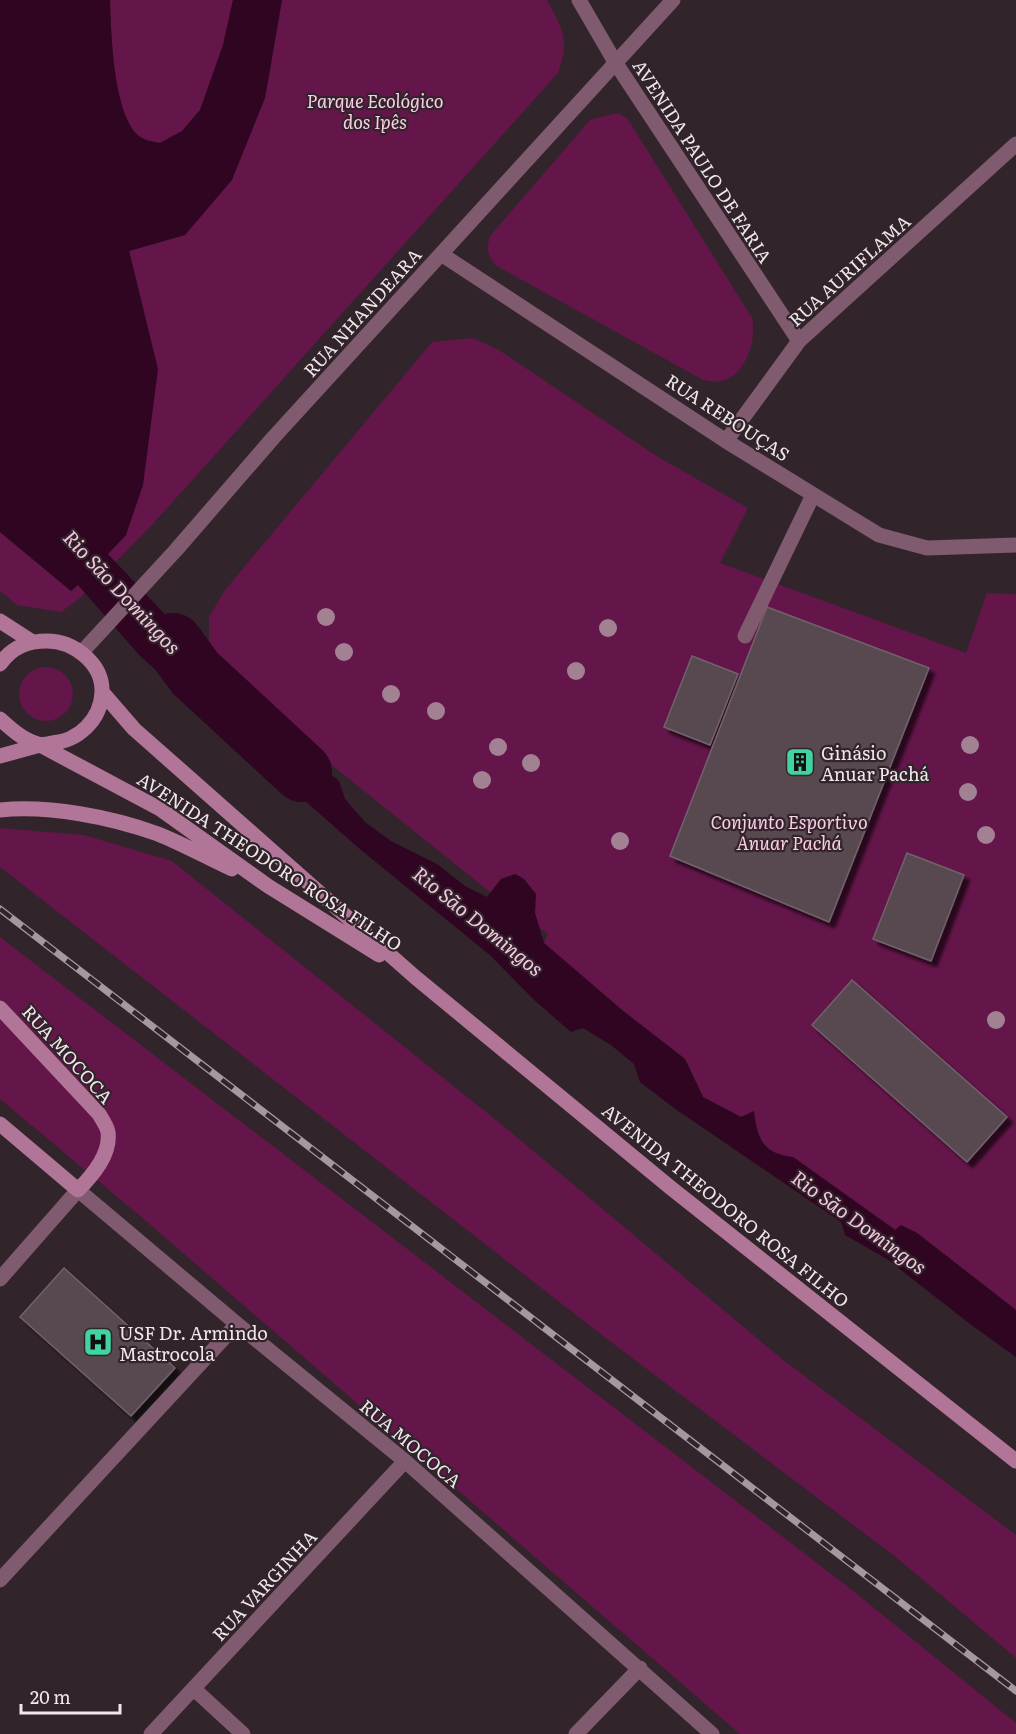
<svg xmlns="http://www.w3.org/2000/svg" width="1016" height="1734" viewBox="0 0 1016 1734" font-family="Literata,serif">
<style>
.green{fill:#641549}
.water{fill:#2f0521}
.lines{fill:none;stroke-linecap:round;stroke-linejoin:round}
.river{stroke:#2f0521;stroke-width:60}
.building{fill:#584951;stroke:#71626a;stroke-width:1.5;filter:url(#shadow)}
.service{stroke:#805a6f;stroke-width:15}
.minor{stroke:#805a6f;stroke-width:15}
.tertiary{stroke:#805a6f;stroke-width:15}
.secondary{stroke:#b17597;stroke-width:15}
.rail-casing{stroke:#a4999f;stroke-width:7}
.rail{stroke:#32242b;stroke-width:4.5;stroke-dasharray:14;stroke-linecap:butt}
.tree{fill:#a28192}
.labels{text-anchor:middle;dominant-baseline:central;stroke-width:4.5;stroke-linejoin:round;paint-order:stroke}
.park-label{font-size:18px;font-style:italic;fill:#fdcde7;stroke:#32242b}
.street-label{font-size:18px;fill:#f0e7ec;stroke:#32242b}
.poi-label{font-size:18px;fill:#f0e7ec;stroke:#32242b;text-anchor:start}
.water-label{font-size:20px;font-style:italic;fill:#f5c6df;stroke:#32242b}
</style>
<defs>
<filter id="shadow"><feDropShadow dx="5.5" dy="5.5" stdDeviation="1.5" flood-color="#0009"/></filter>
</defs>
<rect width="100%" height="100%" fill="#32242b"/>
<!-- green -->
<path class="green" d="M 110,0 L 233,0 L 223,45 L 200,110 L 182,131 L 160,143 C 155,142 147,141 142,138 C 113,122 111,31 110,0 Z
M 282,0 L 547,0 C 563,30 570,39 558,73 L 152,525 L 80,598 L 61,612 L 17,605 L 0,591 L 0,532 L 71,591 L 126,535 L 142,303 L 129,251 L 185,235 L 265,98 Z
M 613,114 L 620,114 L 627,118 L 752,318 C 757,340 746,375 722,381 C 716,383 709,381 703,380 L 495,265 C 488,256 486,248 490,236 L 590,120 Z
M 473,338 L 499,350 L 658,457 L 748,508 L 720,563 L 966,653 L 987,593 L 1016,594 L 1016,1310 L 917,1233 L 896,1230 L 793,1157 L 776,1155 L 762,1142 L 756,1127 L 741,1117 L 703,1097 L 685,1059 L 622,1010 L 544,943 L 548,934 L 490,892 L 283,726 L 209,652 L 209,617 L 225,590 L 432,342 Z
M19 694a27 27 0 1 1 54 0a27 27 0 1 1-54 0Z
M 0,828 L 84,835 L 172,861 L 501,1124 L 782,1359 L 1016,1535 L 1016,1658 L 897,1558 L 607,1339 L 0,867 Z
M 0,937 L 847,1586 L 1016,1723 L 1016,1734 L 740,1734 L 146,1221 L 0,1099 Z"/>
<!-- water -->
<path class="water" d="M 0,0 L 110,0 C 111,31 113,121 142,138 C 147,141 155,142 160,143 L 182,131 L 200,110 L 223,45 L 233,0 L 282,0 L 265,98 L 232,180 L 185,235 L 129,251 L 158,369 L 143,485 L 126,535 L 108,554 L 173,623 L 181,641 L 198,665 L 217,686 L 231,708 L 261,731 L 315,761 L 339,781 L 345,799 L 365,822 L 391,841 L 437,864 L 465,886 L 487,897 L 501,879 L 515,874 L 524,879 L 536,894 L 535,913 L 544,943 L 622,1010 L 685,1059 L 703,1097 L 741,1117 L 754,1111 C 757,1139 763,1154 793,1157 L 895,1230 L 901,1225 L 917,1233 L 1016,1310 L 1016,1357 L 970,1324 L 887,1259 L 845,1235 L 841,1222 L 674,1108 L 640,1082 L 634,1064 L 611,1045 L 583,1028 L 571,1032 L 533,999 L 491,956 L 361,850 L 140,656 L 78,585 L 71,591 L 0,532 Z"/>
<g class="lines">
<!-- river -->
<path class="river" d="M 173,643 L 195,673 L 302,772"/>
</g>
<!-- building -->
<path class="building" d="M 767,607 L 929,668 L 829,922 L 670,856 Z
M 692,656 L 738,674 L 710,745 L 664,727 Z
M 907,853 L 964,875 L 931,961 L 873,939 Z
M 852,980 L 1007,1117 L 967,1162 L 812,1025 Z
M 64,1268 L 175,1368 L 131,1416 L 20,1317 Z"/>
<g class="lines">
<!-- service -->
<path class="service" d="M 745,636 L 813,495"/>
<!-- minor -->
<path class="minor" d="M 615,62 L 799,341
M 726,441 L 799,341 L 1016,144
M 0,1279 L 78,1190 L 237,1324 L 405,1461 L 712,1734
M 0,1580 L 237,1324
M 194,1689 L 243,1734
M 151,1734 L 405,1461
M 576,1734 L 640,1668"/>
<!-- tertiary -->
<path class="tertiary" d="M 579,0 L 615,62
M 441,254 L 726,441 L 879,535 L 927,548 L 1016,545
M 82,652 L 176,550 L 273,438 L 673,0"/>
<!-- secondary -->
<path class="secondary" d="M 0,621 L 31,641
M 0,664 C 12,647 27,641 47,641 C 73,641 103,663 102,692 C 101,720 78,741 52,743 C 48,744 42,745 38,744 C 23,740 11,729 0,719
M 102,692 L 134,729 L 415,977 L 671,1188 L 1016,1461
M 0,756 L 40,745 L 160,809 L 268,886 L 379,955
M 0,810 C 49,805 111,817 158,834 C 183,844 208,858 232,869
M 0,1008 L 99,1114 C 102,1119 107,1126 108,1132 C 111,1154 93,1175 78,1190 L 0,1124"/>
<!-- rail casing -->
<g class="rail-casing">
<path id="rail" d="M 0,909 L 1016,1691"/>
</g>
<!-- rail -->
<use href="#rail" class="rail"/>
</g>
<!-- trees -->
<g class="tree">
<circle cx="326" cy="617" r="9"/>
<circle cx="608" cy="628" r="9"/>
<circle cx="344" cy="652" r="9"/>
<circle cx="576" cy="671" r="9"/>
<circle cx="391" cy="694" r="9"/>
<circle cx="436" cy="711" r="9"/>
<circle cx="970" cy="745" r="9"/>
<circle cx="498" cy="747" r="9"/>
<circle cx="531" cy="763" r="9"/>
<circle cx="482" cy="780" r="9"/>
<circle cx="968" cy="792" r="9"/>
<circle cx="986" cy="835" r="9"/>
<circle cx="620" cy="841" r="9"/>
<circle cx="996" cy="1020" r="9"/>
</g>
<!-- icons -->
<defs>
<g id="building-square" transform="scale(1.5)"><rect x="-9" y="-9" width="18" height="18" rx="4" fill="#41d4a1" stroke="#32242b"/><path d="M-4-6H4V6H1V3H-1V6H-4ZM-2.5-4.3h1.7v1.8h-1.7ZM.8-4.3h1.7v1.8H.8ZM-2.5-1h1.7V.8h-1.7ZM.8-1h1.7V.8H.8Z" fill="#111"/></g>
<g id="hospital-square" transform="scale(1.5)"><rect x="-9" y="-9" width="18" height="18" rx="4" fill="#41d4a1" stroke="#32242b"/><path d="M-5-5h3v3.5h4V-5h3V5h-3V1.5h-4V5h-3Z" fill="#111"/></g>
</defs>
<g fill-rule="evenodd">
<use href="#building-square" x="800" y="762"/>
<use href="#hospital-square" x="98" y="1342"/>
</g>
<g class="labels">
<!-- park labels -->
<g class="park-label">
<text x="375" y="100">Parque Ecológico<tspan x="375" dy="21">dos Ipês</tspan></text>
<text x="789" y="821">Conjunto Esportivo<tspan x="789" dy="21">Anuar Pachá</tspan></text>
</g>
<!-- street labels -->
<g class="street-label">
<text transform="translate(703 161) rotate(57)">AVENIDA PAULO DE FARIA</text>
<text transform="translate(849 270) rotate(-42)">RUA AURIFLAMA</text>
<text transform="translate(362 312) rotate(-48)">RUA NHANDEARA</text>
<text transform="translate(728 417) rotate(33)">RUA REBOUÇAS</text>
<text transform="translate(270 861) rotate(33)">AVENIDA THEODORO ROSA FILHO</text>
<text transform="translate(68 1054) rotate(48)">RUA MOCOCA</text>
<text transform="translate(726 1205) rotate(39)">AVENIDA THEODORO ROSA FILHO</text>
<text transform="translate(411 1443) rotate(40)">RUA MOCOCA</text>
<text transform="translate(264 1585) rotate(-47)">RUA VARGINHA</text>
</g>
<!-- poi labels -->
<g class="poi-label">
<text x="821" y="752">Ginásio<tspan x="821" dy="21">Anuar Pachá</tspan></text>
<text x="119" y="1332">USF Dr. Armindo<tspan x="119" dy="21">Mastrocola</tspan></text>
</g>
<!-- water labels -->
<g class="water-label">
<text transform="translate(123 591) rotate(47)">Rio São Domingos</text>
<text transform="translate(479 920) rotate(39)">Rio São Domingos</text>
<text transform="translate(860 1221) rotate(36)">Rio São Domingos</text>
</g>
</g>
<!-- scale -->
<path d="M21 1704v9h99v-9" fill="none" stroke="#f0e7ec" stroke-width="3"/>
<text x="30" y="1704" font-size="18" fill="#f0e7ec" stroke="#32242b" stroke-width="4.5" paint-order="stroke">20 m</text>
</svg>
